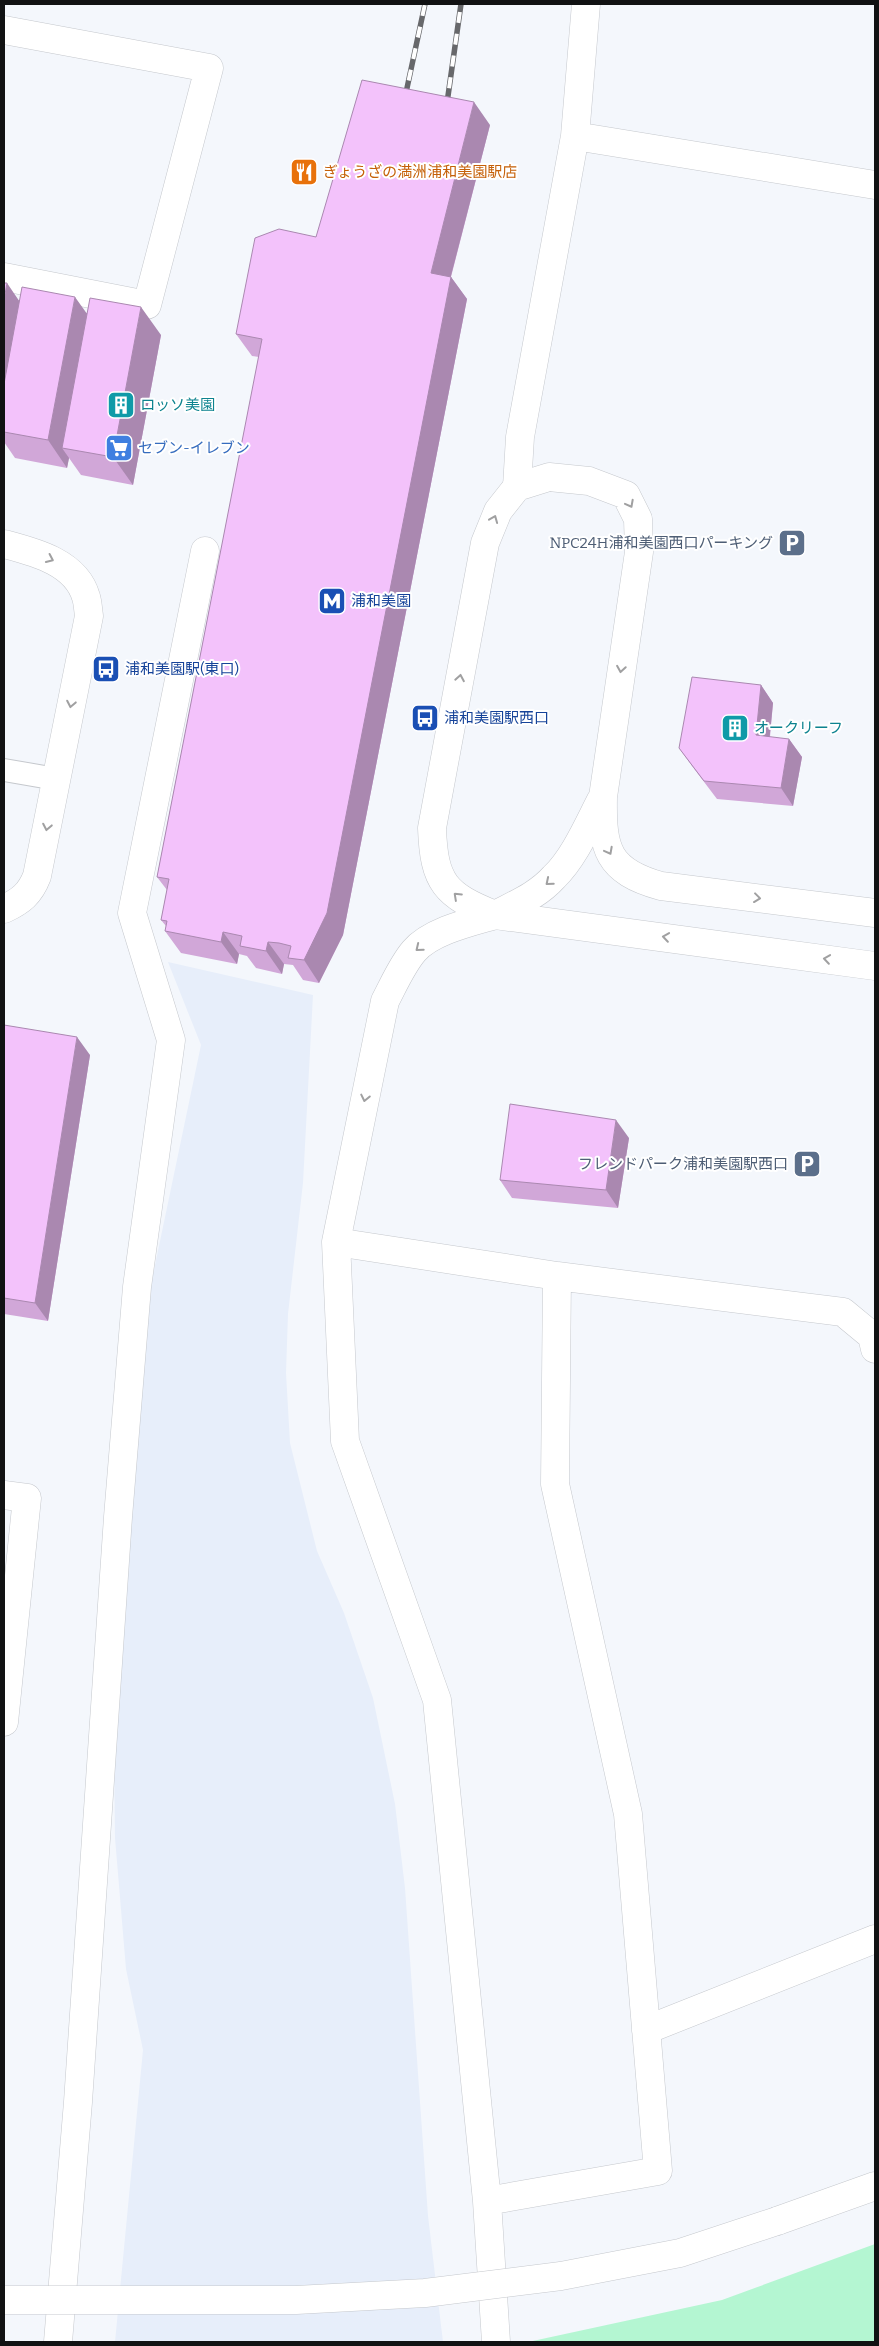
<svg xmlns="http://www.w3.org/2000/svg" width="879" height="2346" viewBox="0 0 879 2346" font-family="Bitter,'Noto Sans JP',serif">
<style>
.built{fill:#e7eefa}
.green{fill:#b4f6d2}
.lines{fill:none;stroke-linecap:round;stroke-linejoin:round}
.service-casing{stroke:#c5c8cd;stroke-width:24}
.pedestrian-casing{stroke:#c5c8cd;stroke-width:29}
.minor-casing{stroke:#c5c8cd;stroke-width:29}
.tertiary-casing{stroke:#c5c8cd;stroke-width:29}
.service{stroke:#fff;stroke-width:22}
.pedestrian{stroke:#fff;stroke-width:28}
.minor{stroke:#fff;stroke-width:28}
.tertiary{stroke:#fff;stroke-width:28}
.rail-casing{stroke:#67686b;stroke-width:5.5}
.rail{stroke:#fff;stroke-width:4;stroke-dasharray:11;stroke-linecap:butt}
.tertiary-bridge-casing{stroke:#c5c8cd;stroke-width:29;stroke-linecap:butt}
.tertiary-bridge{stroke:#fff;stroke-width:28}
.wall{fill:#d1a7d8}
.shaded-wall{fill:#aa88b0}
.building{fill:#f3c2fb;stroke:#aa88b0}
.oneway{stroke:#a0a0a1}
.labels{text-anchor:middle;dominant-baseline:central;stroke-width:4;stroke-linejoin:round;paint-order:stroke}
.food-label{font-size:15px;fill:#c56008;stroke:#fff;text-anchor:start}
.culture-label{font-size:15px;fill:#0d838f;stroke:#fff;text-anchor:start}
.shop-label{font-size:15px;fill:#366cbe;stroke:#fff;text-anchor:start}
.service-label{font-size:15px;fill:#4e5e75;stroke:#fff;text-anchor:end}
.transit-label{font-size:15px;fill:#164399;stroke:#fff;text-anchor:start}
</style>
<rect width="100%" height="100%" fill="#f4f7fc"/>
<!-- built -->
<path class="built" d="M 168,962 L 313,995 L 303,1183 L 288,1314 L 286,1373 L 290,1443 L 317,1551 L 344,1613 L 373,1698 L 395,1804 L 405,1888 L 428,2216 L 443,2342 L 115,2342 L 143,2050 L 126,1969 L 115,1838 L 114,1745 L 120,1615 L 150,1289 L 201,1045 Z"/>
<!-- green -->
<path class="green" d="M 875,2244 L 875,2342 L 528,2342 L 722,2300 Z"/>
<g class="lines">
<!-- service casing -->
<g class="service-casing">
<path id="service" d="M 4,770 L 56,779"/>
</g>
<!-- pedestrian casing -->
<g class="pedestrian-casing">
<path id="pedestrian" d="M 58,2342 L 78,2102 L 118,1517 L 137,1287 L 171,1040 L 132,913 L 205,551"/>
</g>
<!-- minor casing -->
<g class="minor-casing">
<path id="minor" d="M 4,30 L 209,68 L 147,305 L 4,277
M 575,136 L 586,4
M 517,487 L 520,437 L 575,136 L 875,185
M 495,915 C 471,922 431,931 414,951 C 402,965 394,984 385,1001 L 336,1242 L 345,1441 L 437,1700 L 487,2201 L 496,2342
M 336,1242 L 557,1276 L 843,1312 L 872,1336 L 875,1349
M 4,1495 L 27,1498 L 4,1722
M 646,2030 L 875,1939
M 487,2201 L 658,2171 L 628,1814 L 555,1484 L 557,1276"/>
</g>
<!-- tertiary casing -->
<g class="tertiary-casing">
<path id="tertiary" d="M 4,544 C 34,552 76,562 86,597 C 88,603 88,610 89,616 L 37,876 C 30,894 21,901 4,909
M 875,913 L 661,886 C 607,871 602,849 603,797 L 639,552 L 638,519 L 626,495 L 589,481 L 549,477 L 517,487 L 498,511 L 485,543 L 432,828 C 434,883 445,895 495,915 L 875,966
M 495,915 C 516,904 538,895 554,877 C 574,858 588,825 601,800
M 777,2221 L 875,2186"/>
</g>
<!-- service -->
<use href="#service" class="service"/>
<!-- pedestrian -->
<use href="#pedestrian" class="pedestrian"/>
<!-- minor -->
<use href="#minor" class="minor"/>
<!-- tertiary -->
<use href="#tertiary" class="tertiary"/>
<!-- rail casing -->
<g class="rail-casing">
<path id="rail" d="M 404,102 L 425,4
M 446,110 L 461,4"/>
</g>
<!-- rail -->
<use href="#rail" class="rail"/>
<!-- tertiary-bridge casing -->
<g class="tertiary-bridge-casing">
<path id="tertiary-bridge" d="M 4,2300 L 296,2300 L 425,2293 L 561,2276 L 680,2253 L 777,2221"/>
</g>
<!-- tertiary-bridge -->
<use href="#tertiary-bridge" class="tertiary-bridge"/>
</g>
<!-- wall -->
<path class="wall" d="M 490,125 L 451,277 L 467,299 L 343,935 L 319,983 L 303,980 L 293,965 L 284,964 L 282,974 L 256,968 L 247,956 L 239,954 L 237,964 L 181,953 L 165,931 L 166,926 L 161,920 L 167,890 L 157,877 L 259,357 L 252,356 L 236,334 L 316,237 Z
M 4,283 L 19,301 L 87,313 L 161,335 L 133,485 L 81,475 L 69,458 L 67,468 L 15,458 L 4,442 Z
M 761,685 L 773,703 L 770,737 L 789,739 L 802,757 L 793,806 L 717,799 L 692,766 L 679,748 Z
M 4,1025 L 90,1055 L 48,1321 L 4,1314 Z
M 629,1138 L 618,1208 L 512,1198 L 500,1180 Z"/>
<!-- shaded-wall -->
<path class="shaded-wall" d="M 474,102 L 490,125 L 446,295 L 431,273 Z
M 451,277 L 467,299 L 343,935 L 319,983 L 304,960 Z
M 7,283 L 26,311 L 4,431 L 4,300 Z
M 75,297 L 95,325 L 62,448 L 69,458 L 67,468 L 48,440 Z
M 141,307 L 161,335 L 133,485 L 113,457 Z
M 761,685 L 773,703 L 768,753 L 756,735 Z
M 789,739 L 802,757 L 793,806 L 781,788 Z
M 223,932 L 239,954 L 237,964 L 221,942 Z
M 268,942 L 284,964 L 282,974 L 266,951 Z
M 77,1037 L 90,1055 L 48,1321 L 35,1303 Z
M 616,1120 L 629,1138 L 618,1208 L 606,1190 Z"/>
<!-- building -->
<path class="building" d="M 362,80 L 474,102 L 431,273 L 451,277 L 327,913 L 304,960 L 288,958 L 291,946 L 279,943 L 268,942 L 266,951 L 240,946 L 242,936 L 223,932 L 221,942 L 165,931 L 167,921 L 161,920 L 169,879 L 157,877 L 262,339 L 236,334 L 255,238 L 279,229 L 316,237 Z
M 4,283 L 7,283 L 4,300 Z
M 22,287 L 75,297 L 48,440 L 4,432 L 4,384 Z
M 90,298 L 141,307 L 113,457 L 62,448 Z
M 692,677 L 761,685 L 756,735 L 789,739 L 781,788 L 704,781 L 679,748 Z
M 4,1025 L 77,1037 L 35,1303 L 4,1298 Z
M 510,1104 L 616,1120 L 606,1190 L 500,1180 Z"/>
<!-- one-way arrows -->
<defs><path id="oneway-chevron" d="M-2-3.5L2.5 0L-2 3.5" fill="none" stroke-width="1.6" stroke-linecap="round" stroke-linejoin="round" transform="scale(1.25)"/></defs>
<g class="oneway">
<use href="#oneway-chevron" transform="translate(630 504) rotate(62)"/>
<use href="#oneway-chevron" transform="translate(494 519) rotate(-68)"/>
<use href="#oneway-chevron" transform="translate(50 559) rotate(25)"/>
<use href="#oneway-chevron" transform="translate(621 669) rotate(99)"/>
<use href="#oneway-chevron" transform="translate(460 678) rotate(-80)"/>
<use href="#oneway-chevron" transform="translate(71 704) rotate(101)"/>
<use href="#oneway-chevron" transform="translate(47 827) rotate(101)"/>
<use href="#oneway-chevron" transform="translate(609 851) rotate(62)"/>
<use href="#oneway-chevron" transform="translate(549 882) rotate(140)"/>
<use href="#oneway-chevron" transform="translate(457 896) rotate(-137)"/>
<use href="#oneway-chevron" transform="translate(757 898) rotate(7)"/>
<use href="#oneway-chevron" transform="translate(666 937) rotate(-172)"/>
<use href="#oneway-chevron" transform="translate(419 948) rotate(141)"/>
<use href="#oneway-chevron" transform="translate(827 959) rotate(-172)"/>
<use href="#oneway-chevron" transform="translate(365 1098) rotate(102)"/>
</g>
<!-- icons -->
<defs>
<g id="restaurant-square" transform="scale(1.4375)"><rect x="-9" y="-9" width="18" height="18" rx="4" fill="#e8710a" stroke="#fff"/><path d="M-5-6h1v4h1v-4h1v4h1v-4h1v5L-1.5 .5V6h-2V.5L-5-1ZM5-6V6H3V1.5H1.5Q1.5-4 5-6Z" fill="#fff"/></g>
<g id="building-square" transform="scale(1.4375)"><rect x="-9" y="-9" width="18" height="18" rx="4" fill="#0f9aa8" stroke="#fff"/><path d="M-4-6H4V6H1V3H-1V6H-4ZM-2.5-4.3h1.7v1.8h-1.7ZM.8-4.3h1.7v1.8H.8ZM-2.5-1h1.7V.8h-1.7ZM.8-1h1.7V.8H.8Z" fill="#fff"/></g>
<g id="supermarket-square" transform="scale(1.4375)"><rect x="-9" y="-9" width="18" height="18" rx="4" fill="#3f7fe0" stroke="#fff"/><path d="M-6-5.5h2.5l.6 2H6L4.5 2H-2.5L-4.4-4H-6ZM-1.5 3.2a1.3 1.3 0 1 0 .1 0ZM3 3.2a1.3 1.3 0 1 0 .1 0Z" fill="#fff"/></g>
<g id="parking-square" transform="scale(1.4375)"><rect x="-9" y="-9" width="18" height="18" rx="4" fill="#5c6f8a" stroke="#fff"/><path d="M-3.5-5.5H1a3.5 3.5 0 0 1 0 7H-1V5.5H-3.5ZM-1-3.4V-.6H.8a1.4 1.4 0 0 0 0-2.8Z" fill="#fff"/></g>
<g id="metro-square" transform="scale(1.4375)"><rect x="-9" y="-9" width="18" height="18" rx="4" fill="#1a4fb4" stroke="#fff"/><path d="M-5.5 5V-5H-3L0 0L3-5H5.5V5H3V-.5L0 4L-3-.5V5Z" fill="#fff"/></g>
<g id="bus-square" transform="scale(1.4375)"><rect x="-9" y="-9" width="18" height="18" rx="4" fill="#1a4fb4" stroke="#fff"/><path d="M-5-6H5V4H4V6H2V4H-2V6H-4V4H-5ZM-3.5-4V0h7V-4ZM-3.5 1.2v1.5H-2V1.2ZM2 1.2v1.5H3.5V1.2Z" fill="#fff"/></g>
</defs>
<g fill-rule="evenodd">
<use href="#restaurant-square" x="304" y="172"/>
<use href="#building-square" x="121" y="405"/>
<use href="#supermarket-square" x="119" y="448"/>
<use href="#parking-square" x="792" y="543"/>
<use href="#metro-square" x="332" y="601"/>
<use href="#bus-square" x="106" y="669"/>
<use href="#bus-square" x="425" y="718"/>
<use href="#building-square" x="735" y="728"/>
<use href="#parking-square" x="807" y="1164"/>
</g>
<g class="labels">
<!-- food labels -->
<g class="food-label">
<text x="323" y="172">ぎょうざの満洲浦和美園駅店</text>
</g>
<!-- culture labels -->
<g class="culture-label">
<text x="140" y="405">ロッソ美園</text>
<text x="754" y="728">オークリーフ</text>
</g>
<!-- shop labels -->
<g class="shop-label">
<text x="138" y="448">セブン-イレブン</text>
</g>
<!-- service labels -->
<g class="service-label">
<text x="773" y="543">NPC24H浦和美園西口パーキング</text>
<text x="788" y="1164">フレンドパーク浦和美園駅西口</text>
</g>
<!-- transit labels -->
<g class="transit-label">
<text x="351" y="601">浦和美園</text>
<text x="125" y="669">浦和美園駅(東口)</text>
<text x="444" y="718">浦和美園駅西口</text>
</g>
</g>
<!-- border -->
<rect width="879" height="2346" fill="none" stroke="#111213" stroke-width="10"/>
</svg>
